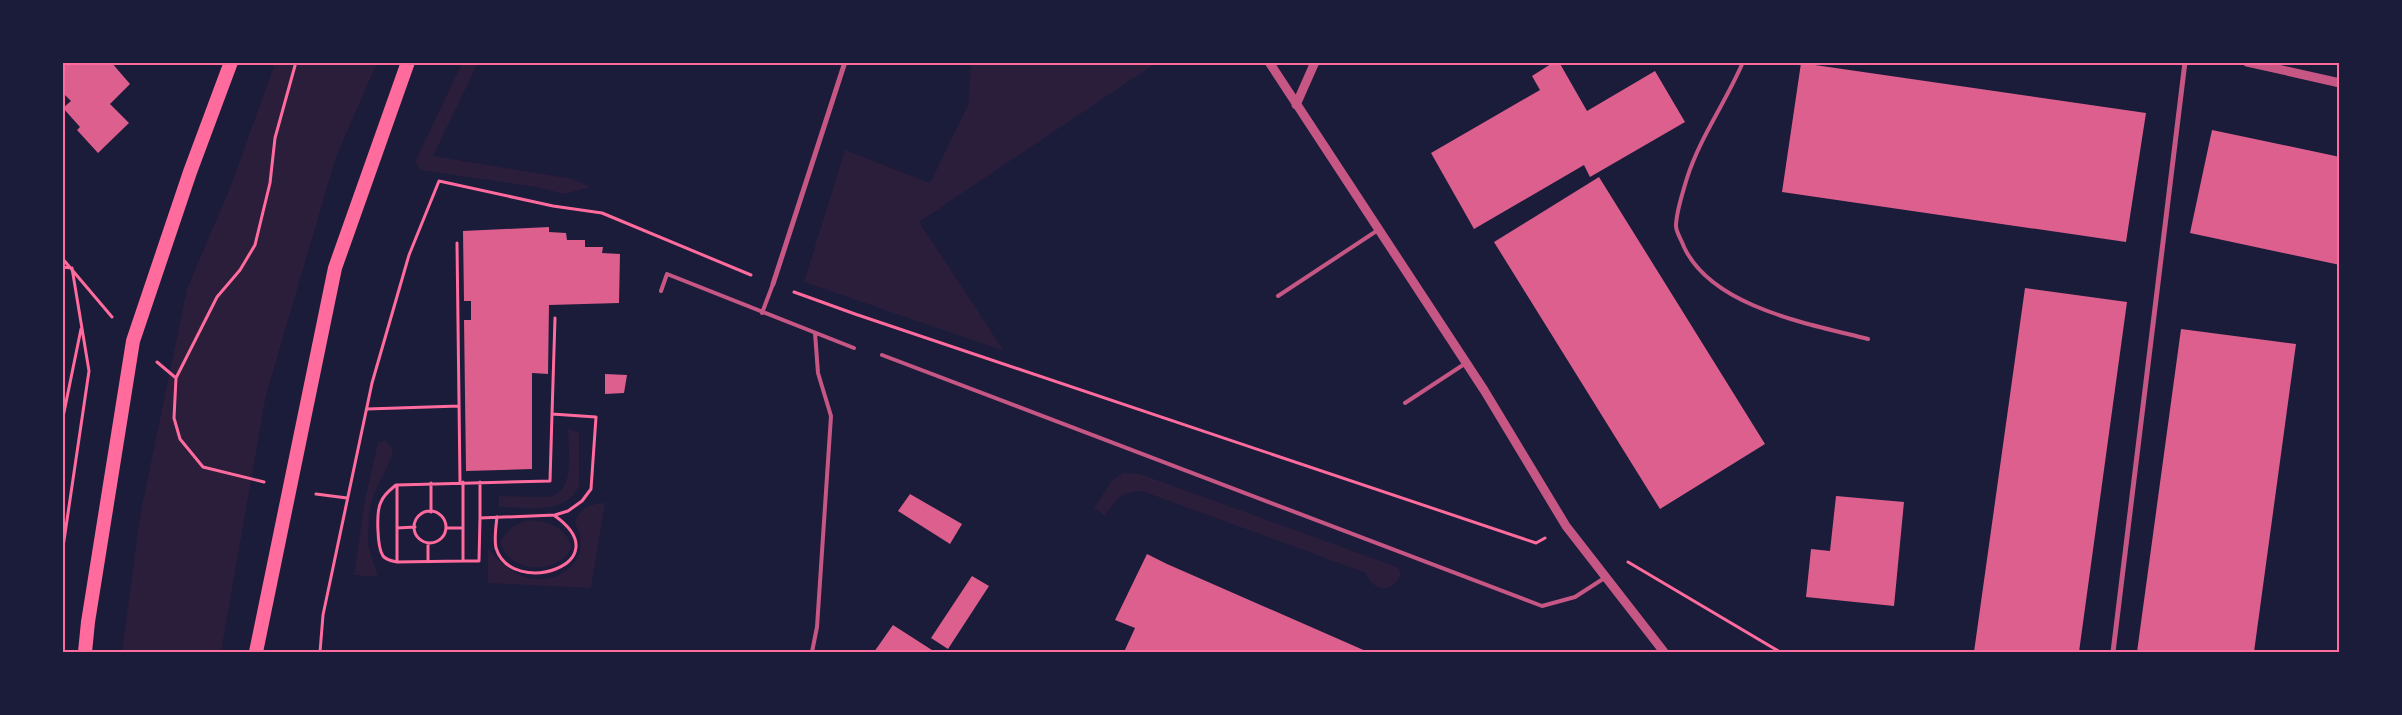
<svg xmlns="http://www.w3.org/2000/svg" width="2402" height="715" viewBox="0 0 2402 715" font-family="'Noto Sans',sans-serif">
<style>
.green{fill:#2a1e3b}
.building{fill:#dd5f8e}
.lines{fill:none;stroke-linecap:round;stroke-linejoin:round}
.path{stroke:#ff6b9d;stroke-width:3}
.service{stroke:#c65784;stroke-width:4}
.minor{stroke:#c65784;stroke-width:5}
.tertiary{stroke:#c65784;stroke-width:9}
.trunk{stroke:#ff6b9d;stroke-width:14}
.neatline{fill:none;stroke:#ff6b9d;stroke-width:2}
</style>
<rect width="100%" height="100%" fill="#1b1b3a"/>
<!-- green -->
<path class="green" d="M 275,63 L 377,63 L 336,157 L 266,395 L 221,652 L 122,652 L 140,516 L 187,289 L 232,183 Z
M 462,63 L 478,63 L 433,156 L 573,179 L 591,187 L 564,194 L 536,187 L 421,170 L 415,162 Z
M 971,63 L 1156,63 L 919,222 L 1004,351 L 804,282 L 845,150 L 930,183 L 968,105 Z
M 568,429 L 579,432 L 579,486 C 566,516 525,507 499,507 L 499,496 L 549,497 C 576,492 568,451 568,429 Z
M 385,441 L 390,445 L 393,454 L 373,496 L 369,515 L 368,545 L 378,577 L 354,575 L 365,500 L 378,442 Z
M 1123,473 L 1140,474 L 1397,567 L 1401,573 C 1394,593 1374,594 1366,573 L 1142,491 C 1121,492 1117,498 1105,516 L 1094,508 L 1111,482 Z
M 605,503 L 591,588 L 488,583 L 488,549 C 499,561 510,572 525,577 C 558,588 595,559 575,523 C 579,507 590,504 605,503 Z
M 531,520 C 550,522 565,527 572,547 C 558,576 510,574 500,542 C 508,529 515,523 531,520 Z"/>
<!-- building -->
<path class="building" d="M 62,62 L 111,62 L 130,84 L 110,104 L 129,123 L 98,153 L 77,130 L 80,127 L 63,108 L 71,101 L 62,92 Z
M 1554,62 L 1559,62 L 1587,111 L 1655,71 L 1685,122 L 1590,177 L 1584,165 L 1474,229 L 1431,153 L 1540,90 L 1532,76 Z
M 1801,63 L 2146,113 L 2126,242 L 1782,192 Z
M 2212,130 L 2340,157 L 2340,265 L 2190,233 Z
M 1599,177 L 1765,444 L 1660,509 L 1494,242 Z
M 549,227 L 549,232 L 566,233 L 567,240 L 585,240 L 585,247 L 603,247 L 602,253 L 620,254 L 619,303 L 549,305 L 548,374 L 532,373 L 532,469 L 466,471 L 464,320 L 471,320 L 471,301 L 464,301 L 463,231 Z
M 2025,288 L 2127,302 L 2079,652 L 1974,652 Z
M 2181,329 L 2296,344 L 2254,652 L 2137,652 Z
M 605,374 L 627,375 L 624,393 L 605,394 Z
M 910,494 L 962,524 L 950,544 L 898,511 Z
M 1836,496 L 1904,502 L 1894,606 L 1806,597 L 1811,549 L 1830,551 Z
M 1147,554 L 1167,564 L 1368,652 L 1124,652 L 1135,628 L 1115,620 Z
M 972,576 L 989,586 L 948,649 L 931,638 Z
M 893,625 L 935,652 L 874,652 Z"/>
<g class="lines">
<!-- path -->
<path class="path" d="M 457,243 L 460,482
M 62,258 L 112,317
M 62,267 L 72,268 L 89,371 L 62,554
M 794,292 L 855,314 L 1536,543 L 1545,538
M 157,362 L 176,378 L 174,418 L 180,439 L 203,467 L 264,482
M 176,378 L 217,297 L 240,270 L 255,245 L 270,183 L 275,138 L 296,62
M 367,409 L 459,406
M 552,414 L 555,318
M 62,422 L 81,329
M 463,482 L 463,561 L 397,562 L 397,485 L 550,481 L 552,414 L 596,417 L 591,489 L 582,501 L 568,511 L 555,515 L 480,518 L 480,482
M 396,485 C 390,490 384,494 381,502 C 376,511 377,547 383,556 C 386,560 392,561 397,562
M 316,494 L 347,498
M414 527a16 16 0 1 1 32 0a16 16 0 1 1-32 0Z
M 431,512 L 431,483
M 497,517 C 496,526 494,539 496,548 C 512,599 621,563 555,516
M 397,528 L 415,527
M 446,528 L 463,528
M 428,543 L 428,562
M 463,561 L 479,561 L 480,518
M 1628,562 L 1780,652
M 320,652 L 323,615 L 372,383 L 409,255 L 439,181 L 553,206 L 602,213 L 751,275"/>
<!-- service -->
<path class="service" d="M 1743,62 C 1726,102 1700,137 1687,178 C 1683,192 1676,212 1676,226 C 1676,232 1682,241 1684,247 C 1712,307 1809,324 1868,339
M 661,291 L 667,274 L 854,348
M 1278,296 L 1378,230
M 762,313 L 773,284
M 882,355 L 1542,606 L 1575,597 L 1606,577
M 1405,403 L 1466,363
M 812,652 L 817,627 L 831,416 L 818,373 L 815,333"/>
<!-- minor -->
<path class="minor" d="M 773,284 L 845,62
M 2113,652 L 2185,62"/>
<!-- tertiary -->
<path class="tertiary" d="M 1269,62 L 1484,390 L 1566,526 L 1664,652
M 2247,62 L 2340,83
M 1296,105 L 1315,62"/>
<!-- trunk -->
<path class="trunk" d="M 85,652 L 88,622 L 133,341 L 190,172 L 231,62
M 256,652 L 335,268 L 408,62"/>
</g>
<!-- border -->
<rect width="2402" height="715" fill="none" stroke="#1b1b3a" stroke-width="128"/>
<rect x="64" y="64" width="2274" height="587" class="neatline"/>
</svg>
